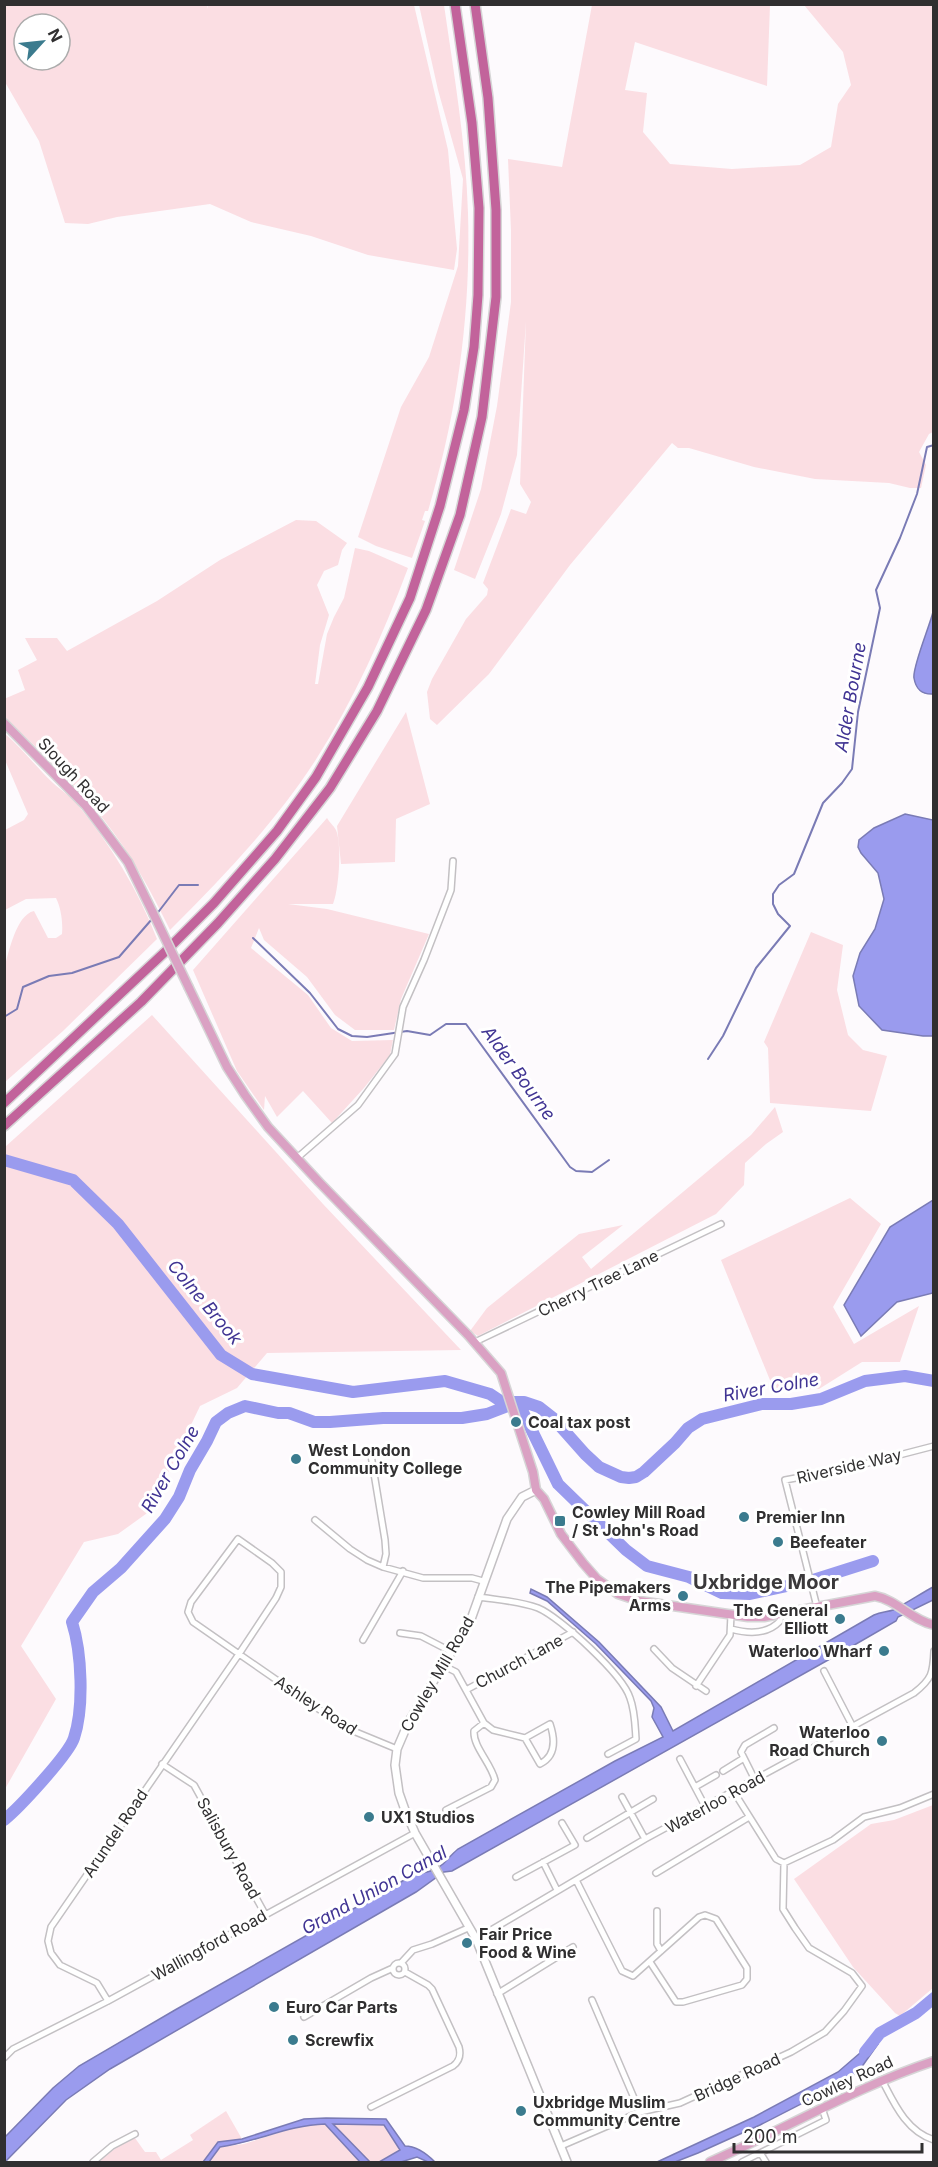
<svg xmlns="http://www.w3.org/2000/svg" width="938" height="2167" viewBox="0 0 938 2167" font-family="Inter,sans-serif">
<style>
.green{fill:#fbdee3;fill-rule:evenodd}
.water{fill:#9a9bee;stroke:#7a7bb5;stroke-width:1.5}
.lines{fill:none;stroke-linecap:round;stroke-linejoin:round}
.stream{stroke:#7a7bb5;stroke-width:2}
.river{stroke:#9a9bee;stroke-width:12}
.minor-casing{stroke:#c3c0c3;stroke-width:8}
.tertiary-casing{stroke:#c3c0c3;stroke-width:10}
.primary-casing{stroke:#d6d5d6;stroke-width:11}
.motorway-casing{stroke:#d6d5d6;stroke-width:12}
.minor{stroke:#fff;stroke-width:5}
.tertiary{stroke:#fff;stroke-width:7}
.primary{stroke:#daa1c3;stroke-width:8}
.motorway{stroke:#c2639b;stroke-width:9}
.primary-bridge-casing{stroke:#d6d5d6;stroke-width:11;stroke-linecap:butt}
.primary-bridge{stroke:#daa1c3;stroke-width:8}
.poi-dot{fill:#3b7b8e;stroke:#fff;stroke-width:2}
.labels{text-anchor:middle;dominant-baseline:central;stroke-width:6;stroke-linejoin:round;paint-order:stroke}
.street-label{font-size:16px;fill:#302f30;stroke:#fff}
.poi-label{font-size:16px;font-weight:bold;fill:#302f30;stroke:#fff;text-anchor:start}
.water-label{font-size:18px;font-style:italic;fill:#403493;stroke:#fff}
.quarter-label{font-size:20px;font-weight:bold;fill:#3b393b;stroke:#fff}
</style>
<rect width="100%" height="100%" fill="#fdfafd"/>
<!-- green -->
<path class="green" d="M 207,4 L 207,9 L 208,4 L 414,5 L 448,150 L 457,249 L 454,270 L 368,255 L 311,236 L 251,222 L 210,204 L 117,217 L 88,224 L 65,223 L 39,141 L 5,82 L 5,5 ZM 24,24 L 60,24 L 60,60 L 24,60 Z
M 419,5 L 444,5 C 454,74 466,144 468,213 C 471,315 457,414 428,511 L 425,511 L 422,520 L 425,521 L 412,558 L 376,546 L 358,537 L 401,407 L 429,357 L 458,266 L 463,179 L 438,90 Z
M 592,5 L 770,5 L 767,86 L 635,42 L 625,90 L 647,93 L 643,132 L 670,164 L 732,169 L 800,165 L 831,147 L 838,104 L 851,85 L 843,52 L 804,5 L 933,5 L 933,432 L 929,434 L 919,452 L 926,465 L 921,488 L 910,488 L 889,483 L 815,479 L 754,467 L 689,448 L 678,448 L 672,443 L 570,565 L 489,674 L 437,725 L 430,719 L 427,692 L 432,679 L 466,619 L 487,595 L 488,589 L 483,583 L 511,509 L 526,514 L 531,502 L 520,484 L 526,321 L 517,455 L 501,514 L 475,579 L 454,570 L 481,489 L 497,406 L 511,302 L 511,231 L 508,159 L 562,167 Z
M 296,520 L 316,521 L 347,543 L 342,550 L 338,565 L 324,571 L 317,585 L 329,615 L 320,645 L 315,684 L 318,684 L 327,634 L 334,617 L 344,598 L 355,548 L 369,551 L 408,568 C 383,635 354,700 315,761 C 275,823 222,878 170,930 C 151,891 131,854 104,820 C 75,783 38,750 5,717 L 4,699 L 25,690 L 18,670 L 37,660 L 25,638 L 57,638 L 67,651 L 157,601 L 220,560 Z
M 406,712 L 430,804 L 396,819 L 395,862 L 341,864 L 337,826 Z
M 4,733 C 22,748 36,767 53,783 C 60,790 71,796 77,804 C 111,845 138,890 157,939 L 63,1031 L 5,1082 L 4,969 C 9,952 16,915 34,911 L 48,938 L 56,938 L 62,934 C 63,922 61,908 56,898 L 26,899 L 5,910 L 5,830 L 24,820 L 28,814 L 5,760 Z
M 327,818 C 329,822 334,826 336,830 C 342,844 339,889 333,904 L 288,904 L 327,909 L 429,934 L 401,999 L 394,1030 L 355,1030 L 335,1015 L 307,977 L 264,940 L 259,928 L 251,948 L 308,995 L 331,1028 L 352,1041 L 393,1040 L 390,1055 L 364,1088 L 332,1123 L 303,1091 L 277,1117 L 265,1096 L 264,1110 L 237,1071 L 193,970 Z
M 811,932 L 843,945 L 837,990 L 848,1035 L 863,1050 L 887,1056 L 871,1111 L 770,1103 L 768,1048 L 764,1042 Z
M 152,1015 L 323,1204 L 461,1350 L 267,1353 L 237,1388 L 200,1406 L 150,1511 L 118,1534 L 84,1542 L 21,1646 L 56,1699 L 5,1789 L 5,1147 Z
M 775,1107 L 783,1132 L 766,1144 L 745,1163 L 744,1185 L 716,1214 L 478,1336 L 470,1331 L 487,1308 L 579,1234 L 623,1225 L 582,1257 L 591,1269 L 751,1135 Z
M 850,1198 L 881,1224 L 833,1307 L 854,1344 L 919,1306 L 900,1362 L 862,1362 L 819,1389 L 774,1390 L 721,1260 Z
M 933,1805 L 933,1988 L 900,2016 L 895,2013 L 853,1967 L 794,1879 L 871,1824 L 894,1820 Z
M 226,2111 L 242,2139 L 218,2142 L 203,2162 L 98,2162 L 117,2147 L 135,2138 L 145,2152 L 156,2152 L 161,2160 L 193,2140 L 190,2135 Z
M 325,2124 L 360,2162 L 209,2162 L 220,2147 L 244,2144 L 303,2125 Z
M 332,2124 L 384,2125 L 400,2150 L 379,2162 L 370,2162 Z"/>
<!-- water -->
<path class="water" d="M 933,612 L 934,694 C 922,695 916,690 914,678 C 912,668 930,625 933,612 Z
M 905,814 L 933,820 L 933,1036 L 923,1036 L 882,1030 L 859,1006 L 853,976 L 860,953 L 875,929 L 884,899 L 878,873 L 861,853 L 858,847 L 859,840 L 874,828 Z
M 933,1200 L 933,1293 L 897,1302 L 861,1336 L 844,1305 L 890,1227 Z
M 933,1587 L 933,1600 L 898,1617 L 896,1621 L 837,1655 L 452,1871 L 444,1872 L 416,1892 L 110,2069 L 66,2100 L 5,2162 L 4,2138 L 53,2088 L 79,2066 L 175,2010 L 413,1875 C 424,1872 434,1872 443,1864 C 448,1859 452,1854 458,1849 L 615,1761 L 663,1737 L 652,1717 L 654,1708 L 651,1701 L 596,1644 L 564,1616 L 547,1601 L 530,1593 L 531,1589 L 547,1597 L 599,1642 L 661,1707 L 673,1731 L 874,1615 C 881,1612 887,1612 893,1610 C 907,1603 920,1594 933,1587 Z
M 873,2038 L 878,2044 L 861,2068 L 848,2080 L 760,2125 L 698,2153 L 675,2162 L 657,2162 L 754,2117 L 838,2072 L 860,2053 Z
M 326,2118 L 386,2119 L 405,2146 C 417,2146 427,2154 435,2162 L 428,2162 L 417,2157 L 401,2162 L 379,2162 L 400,2150 L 384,2125 L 333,2124 L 370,2162 L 360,2162 L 325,2124 C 288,2125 257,2142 220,2147 L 209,2162 L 203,2162 L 218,2142 L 242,2139 L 304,2119 Z"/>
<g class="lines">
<!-- stream -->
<path class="stream" d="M 156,915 L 179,885 L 198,885
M 253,938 L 310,993 L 338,1029 L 352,1036 L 367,1037 L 407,1031 L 430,1035 L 446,1024 L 466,1024 L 570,1167 L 576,1171 L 592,1172 L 609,1160
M 4,1017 L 17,1009 L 23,987 L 49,976 L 72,973 L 119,957 L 152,919
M 708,1059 L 723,1036 L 756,968 L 790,926 L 778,914 L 773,904 L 773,894 L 779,885 L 794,874 L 823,803 L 842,783 L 852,769 L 858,712 L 880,608 L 876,590 L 900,538 L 917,494 L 927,447 L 934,445"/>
<!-- river -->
<path class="river" d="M 4,1160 L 73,1180 L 118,1224 L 221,1355 L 252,1374 L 353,1392 L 445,1381 L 490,1394 L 502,1402 L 518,1402 L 558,1484 L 626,1550 L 647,1566 L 689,1577 L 722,1593 L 750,1594 L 810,1581 L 873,1561
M 4,1820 C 19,1808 69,1754 74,1738 C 84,1708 82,1653 72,1622 L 93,1592 L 121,1568 L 165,1519 L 179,1497 L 190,1470 L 207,1441 L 216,1422 L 228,1413 L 245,1406 L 278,1413 L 289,1413 L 314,1422 L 330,1422 L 383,1418 L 462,1418 L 487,1414 L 518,1402 L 524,1402 L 539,1407 L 553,1418 L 585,1454 L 599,1467 L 621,1477 L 629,1478 L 636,1477 L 644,1472 L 675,1443 L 688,1428 L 702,1419 L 762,1404 L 791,1404 L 821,1399 L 865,1381 L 905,1376 L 934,1381
M 865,2052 L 880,2033 L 916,2013 L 934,1998"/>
<!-- minor casing -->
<g class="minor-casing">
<path id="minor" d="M 297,1158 L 358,1105 L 395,1054 L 403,1007 L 424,960 L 451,890 L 453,861
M 475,1342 L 721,1224
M 370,1449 L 385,1540 L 386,1554 L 383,1567
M 315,1520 L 350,1549 L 367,1560 L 383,1567 L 423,1578 L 472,1578 L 483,1581
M 238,1539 L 272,1563 L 281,1572 L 281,1587 L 276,1598 L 239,1654 L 193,1622 L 188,1612 L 191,1602 Z
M 478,1597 C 499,1600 519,1601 538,1608 C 560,1617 623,1675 630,1698 C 635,1711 635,1725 636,1739 L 608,1754
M 817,1607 L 785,1480 L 849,1468 L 934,1446
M 731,1629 C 749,1634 767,1635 780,1621 L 781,1614
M 400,1633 L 421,1636 L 450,1651
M 363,1640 L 403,1571
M 654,1649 L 672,1668 L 706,1691
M 442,1665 L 456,1672 L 484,1723 L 493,1730 L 525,1738 L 550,1724 C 555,1739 556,1756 540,1764 L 525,1738
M 824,1671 L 853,1727
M 696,1686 L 730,1635 L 731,1615
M 466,1690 L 573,1632
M 680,1759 L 706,1808
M 162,1764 L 194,1785 L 265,1914
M 723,1771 L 744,1758
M 755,1780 L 741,1752 L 745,1745 L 774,1728
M 695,1787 L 716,1775
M 734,1792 L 776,1859 L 784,1863 L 833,1840 L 864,1817 L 900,1808 L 934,1794
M 622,1797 L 645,1839
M 446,1810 L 491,1787 L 495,1780 C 491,1763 473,1747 474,1731 L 484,1723
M 587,1838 L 653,1799
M 543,1862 L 557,1890
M 656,1873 L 749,1817
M 516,1877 L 575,1845 L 562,1823
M 576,1880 L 622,1971 L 633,1976 L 699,1917 L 705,1915 L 716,1919 L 747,1968 L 747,1979 L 742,1985 L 683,2002 L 676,2002 L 650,1962
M 657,1911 L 657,1944 L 661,1951
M 476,1939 L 645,1839 L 914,1693 C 932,1679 933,1673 934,1651
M393 1969a6 6 0 1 1 12 0a6 6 0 1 1-12 0Z
M 401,1963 L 413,1950 L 432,1944 L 468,1928
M 497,1994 L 573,1947
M 592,2000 L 640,2112
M 108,2001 L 97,1983 L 60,1965 L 51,1953 L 48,1941 L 51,1927 L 239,1654 L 346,1728 L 397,1749
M 304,2017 L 371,1978 L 393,1968
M 4,2058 L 13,2049 L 108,2001 L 415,1833
M 882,2080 C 894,2103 906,2131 934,2140
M 371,2107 L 453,2066 C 460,2061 461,2055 459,2047 L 432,1989 L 428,1985 L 405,1972
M 561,2146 L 640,2112 L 680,2103 L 791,2052 L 825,2032 L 844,2011 L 862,1986 L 852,1973 L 809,1948 L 795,1928 L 783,1909 L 784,1863
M 761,2154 L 766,2162
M 93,2162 L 112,2146 L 135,2134
M 742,2162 L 826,2120 L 822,2108"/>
</g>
<!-- tertiary casing -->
<g class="tertiary-casing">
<path id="tertiary" d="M 536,1490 L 522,1497 L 507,1519 L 470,1622 L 409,1721 L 397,1749 L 395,1765 L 399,1793 L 405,1810 L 415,1833 L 476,1939 L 567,2162"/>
</g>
<!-- primary casing -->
<g class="primary-casing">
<path id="primary" d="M 4,723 L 86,806 L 128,862 L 153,913
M 189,988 L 227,1067 L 245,1095 L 268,1127 L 319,1182 L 468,1335 L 501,1373 L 533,1472 L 536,1490 L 544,1499 L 561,1534 L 583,1563 L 597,1579 L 618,1594 L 639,1601 L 748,1617 L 764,1617 L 875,1596 C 897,1600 911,1620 934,1625
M 710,2162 C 785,2129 856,2087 934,2061"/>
</g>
<!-- motorway casing -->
<g class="motorway-casing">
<path id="motorway" d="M 4,1103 L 167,950 L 214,903 L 277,831 L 316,777 L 368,687 L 410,598 L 440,506 L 464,410 L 474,347 L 478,295 L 479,208 L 472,123 L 455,4
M 4,1126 L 141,1002 L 218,923 L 275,859 L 330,788 L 377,711 L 426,610 L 460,515 L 482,417 L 496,297 L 496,210 L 488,98 L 475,4"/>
</g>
<!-- minor -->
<use href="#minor" class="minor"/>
<!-- tertiary -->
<use href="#tertiary" class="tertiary"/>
<!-- primary -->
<use href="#primary" class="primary"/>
<!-- motorway -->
<use href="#motorway" class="motorway"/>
<!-- primary-bridge casing -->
<g class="primary-bridge-casing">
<path id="primary-bridge" d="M 153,913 L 189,988"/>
</g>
<!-- primary-bridge -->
<use href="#primary-bridge" class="primary-bridge"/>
</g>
<!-- markers -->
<g class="poi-dot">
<circle cx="516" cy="1422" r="6"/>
<circle cx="296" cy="1459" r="6"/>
<circle cx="744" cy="1517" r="6"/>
<rect x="554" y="1515" width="12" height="12" rx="3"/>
<circle cx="778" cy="1542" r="6"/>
<circle cx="683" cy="1596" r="6"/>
<circle cx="840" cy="1619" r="6"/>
<circle cx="884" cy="1651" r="6"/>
<circle cx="882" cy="1741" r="6"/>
<circle cx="369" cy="1817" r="6"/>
<circle cx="467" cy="1943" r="6"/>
<circle cx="274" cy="2007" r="6"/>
<circle cx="293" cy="2040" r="6"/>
<circle cx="521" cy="2111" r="6"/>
</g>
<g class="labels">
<!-- street labels -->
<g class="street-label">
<text transform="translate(74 775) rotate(47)">Slough Road</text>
<text transform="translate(598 1283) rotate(-26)">Cherry Tree Lane</text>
<text transform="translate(849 1466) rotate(-13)">Riverside Way</text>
<text transform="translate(519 1661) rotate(-28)">Church Lane</text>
<text transform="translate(437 1674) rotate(-60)">Cowley Mill Road</text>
<text transform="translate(316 1705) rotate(33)">Ashley Road</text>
<text transform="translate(715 1802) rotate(-29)">Waterloo Road</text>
<text transform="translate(115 1833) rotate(-56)">Arundel Road</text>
<text transform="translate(229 1848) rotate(61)">Salisbury Road</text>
<text transform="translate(209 1945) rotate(-29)">Wallingford Road</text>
<text transform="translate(737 2077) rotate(-25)">Bridge Road</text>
<text transform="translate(847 2081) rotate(-25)">Cowley Road</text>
</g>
<!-- poi labels -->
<g class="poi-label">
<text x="528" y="1422">Coal tax post</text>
<text x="308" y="1450">West London<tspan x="308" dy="18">Community College</tspan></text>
<text x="572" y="1512">Cowley Mill Road<tspan x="572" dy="18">/ St John's Road</tspan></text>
<text x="756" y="1517">Premier Inn</text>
<text x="790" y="1542">Beefeater</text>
<text x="671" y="1587" text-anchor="end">The Pipemakers<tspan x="671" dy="18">Arms</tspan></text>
<text x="828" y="1610" text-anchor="end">The General<tspan x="828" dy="18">Elliott</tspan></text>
<text x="872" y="1651" text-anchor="end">Waterloo Wharf</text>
<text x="870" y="1732" text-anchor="end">Waterloo<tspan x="870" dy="18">Road Church</tspan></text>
<text x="381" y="1817">UX1 Studios</text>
<text x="479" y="1934">Fair Price<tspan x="479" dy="18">Food &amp; Wine</tspan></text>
<text x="286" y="2007">Euro Car Parts</text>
<text x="305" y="2040">Screwfix</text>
<text x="533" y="2102">Uxbridge Muslim<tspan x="533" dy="18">Community Centre</tspan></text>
</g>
<!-- water labels -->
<g class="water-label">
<text transform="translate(850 697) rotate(-80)">Alder Bourne</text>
<text transform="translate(519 1073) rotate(54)">Alder Bourne</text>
<text transform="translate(205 1302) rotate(50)">Colne Brook</text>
<text transform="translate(771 1387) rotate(-10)">River Colne</text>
<text transform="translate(170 1469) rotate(-60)">River Colne</text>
<text transform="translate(374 1890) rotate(-29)">Grand Union Canal</text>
</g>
<!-- quarter labels -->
<g class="quarter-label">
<text x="766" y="1582">Uxbridge Moor</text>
</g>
</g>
<!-- border -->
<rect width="938" height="2167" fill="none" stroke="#302f30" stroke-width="12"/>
<!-- north arrow -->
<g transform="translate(42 42) rotate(63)"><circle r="28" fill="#ffffff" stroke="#acacac" stroke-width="1.5"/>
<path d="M0-4.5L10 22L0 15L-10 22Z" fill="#3b7b8e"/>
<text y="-9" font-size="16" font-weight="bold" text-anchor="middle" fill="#302f30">N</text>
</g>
<!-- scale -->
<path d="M734 2143v9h188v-9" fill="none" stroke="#302f30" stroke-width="3"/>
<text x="743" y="2143" font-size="18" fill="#302f30" stroke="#ffffff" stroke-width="4.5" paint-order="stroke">200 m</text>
</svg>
